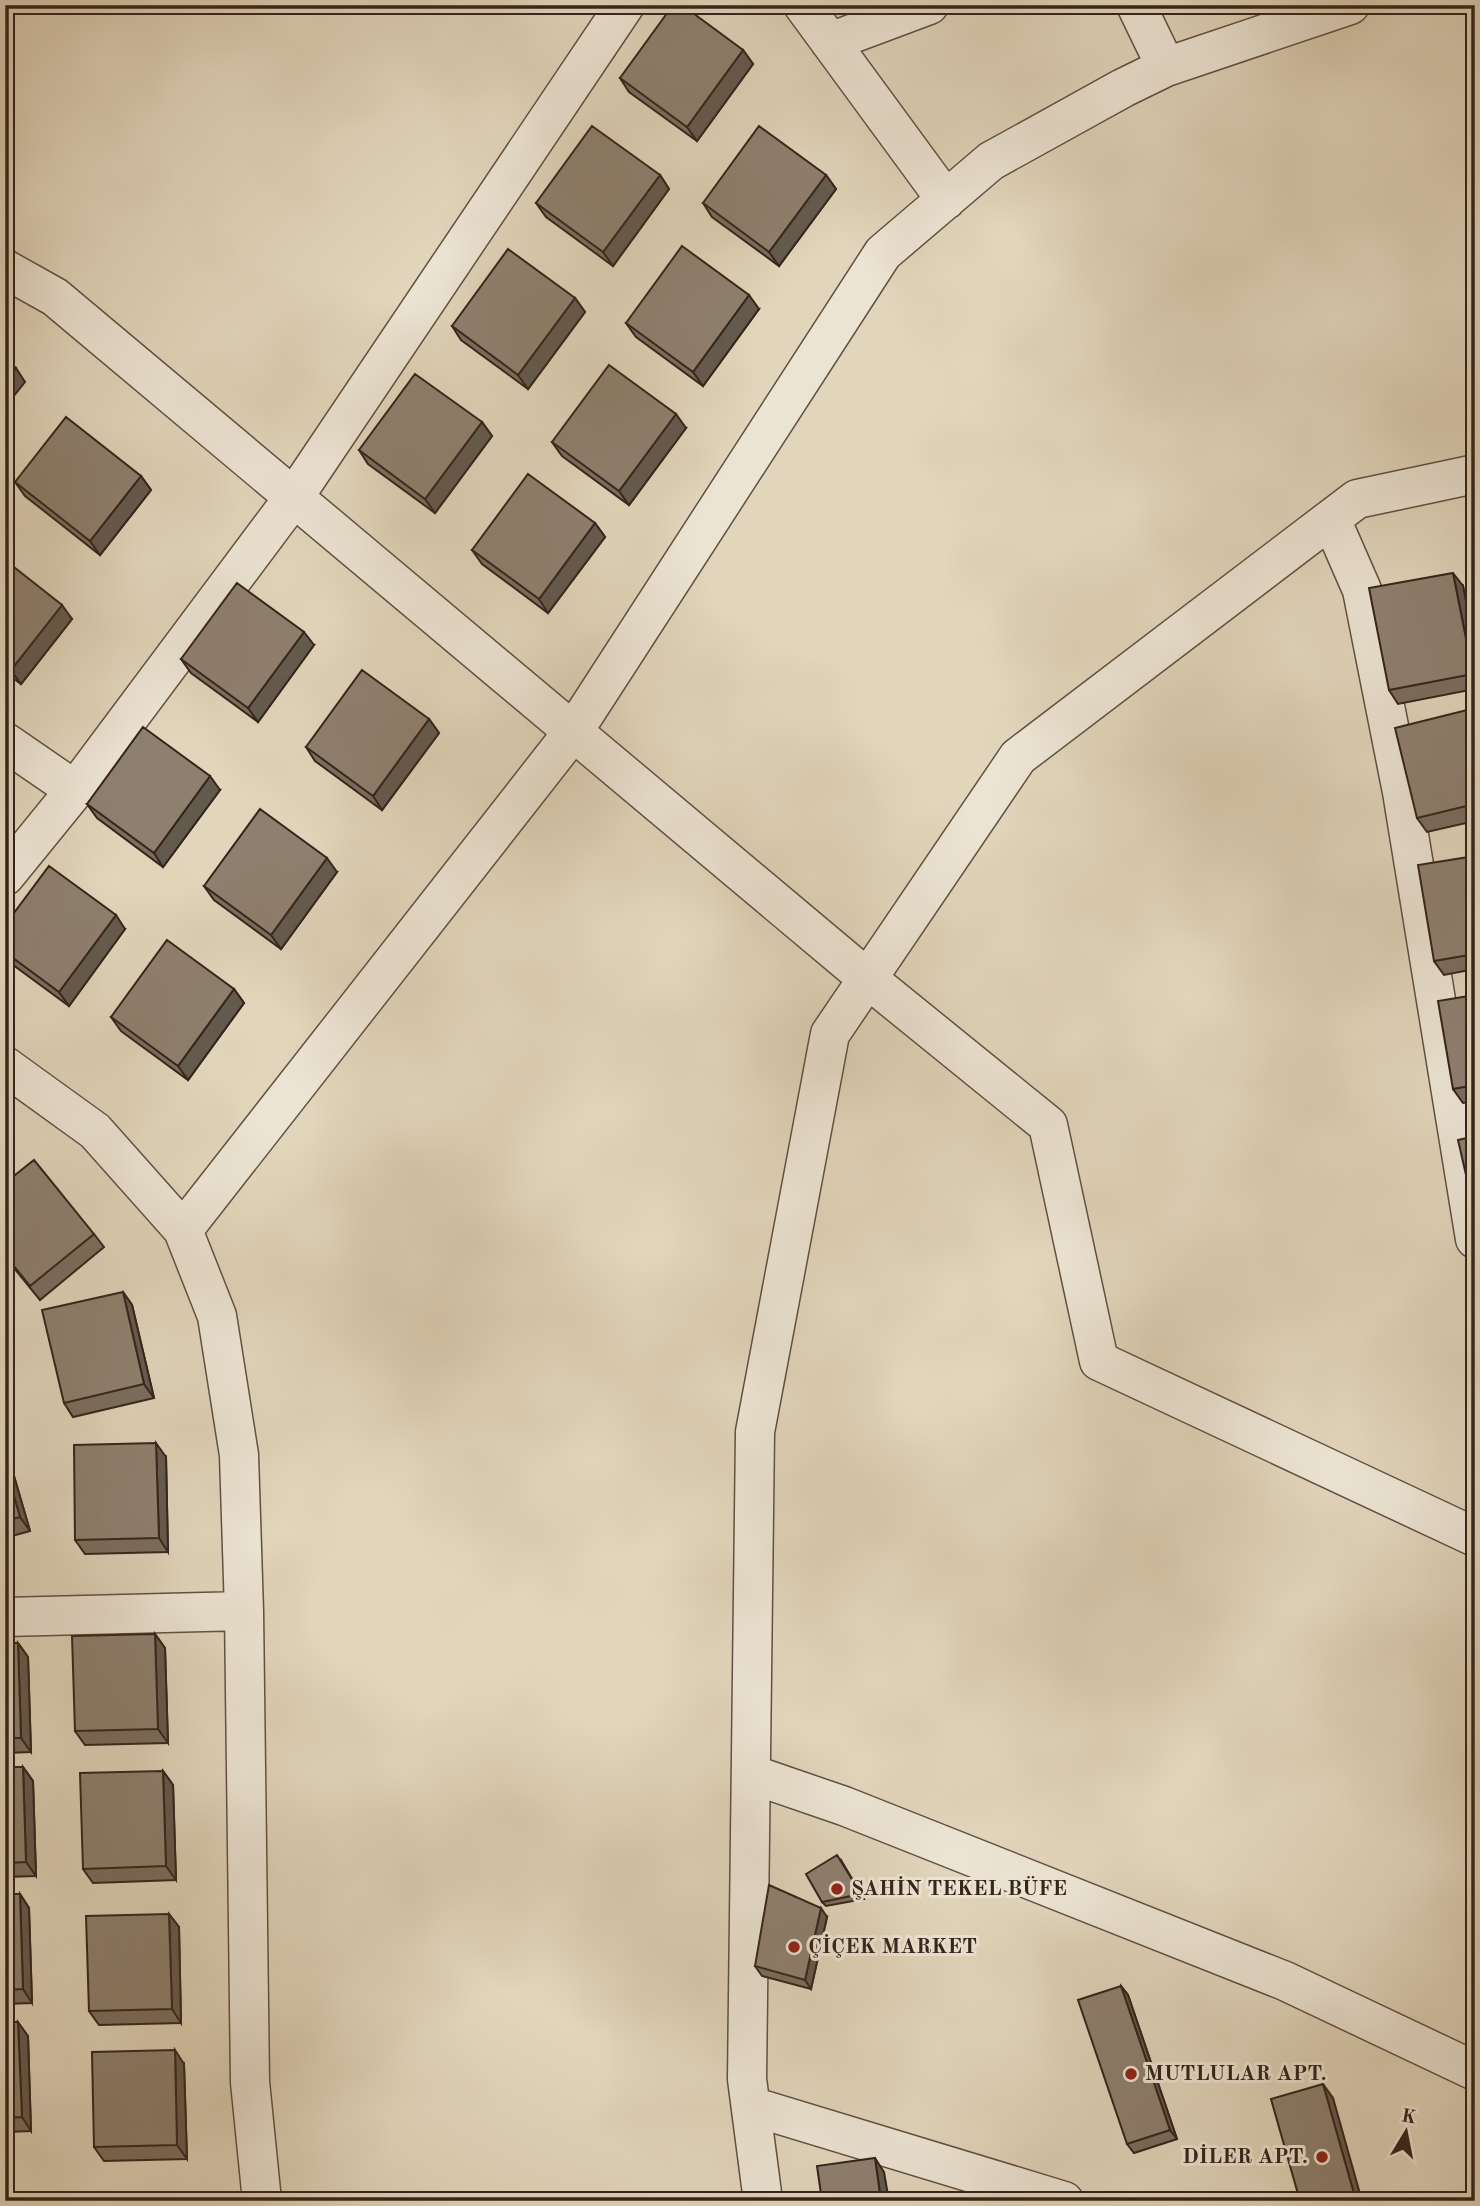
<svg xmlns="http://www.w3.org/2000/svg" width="1480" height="2206" viewBox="0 0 1480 2206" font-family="'Old Standard TT',serif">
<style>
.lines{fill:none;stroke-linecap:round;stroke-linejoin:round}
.minor-casing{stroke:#605044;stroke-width:41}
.minor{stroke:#ece4d3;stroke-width:38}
.wall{fill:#7a6e5f;stroke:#35241c;stroke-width:2}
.shaded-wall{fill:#635a4e;stroke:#35241c;stroke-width:2}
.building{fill:#8e806f;stroke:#35241c;stroke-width:2}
.poi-dot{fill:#8f2418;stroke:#ece4d3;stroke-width:2.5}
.labels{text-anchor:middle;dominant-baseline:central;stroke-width:6;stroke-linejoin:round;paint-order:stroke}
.poi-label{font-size:21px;font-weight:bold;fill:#35241c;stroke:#ece4d3;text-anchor:start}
</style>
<rect width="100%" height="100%" fill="#e1d5bb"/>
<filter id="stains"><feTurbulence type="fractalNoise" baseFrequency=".00286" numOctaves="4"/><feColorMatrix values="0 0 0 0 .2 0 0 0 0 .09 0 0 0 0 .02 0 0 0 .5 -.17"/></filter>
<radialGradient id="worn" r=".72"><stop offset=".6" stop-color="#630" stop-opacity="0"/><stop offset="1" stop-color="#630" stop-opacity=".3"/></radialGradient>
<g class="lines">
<!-- minor casing -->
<g class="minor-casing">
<path id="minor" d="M 803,5 L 946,200
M 1136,5 L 1166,67
M 830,42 L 929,5
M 5,269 L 55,297 L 868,979 L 1048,1125 L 1099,1361 L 1475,1537
M 1331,519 L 1362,590 L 1402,792 L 1475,1239
M 5,742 L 75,790
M 5,876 L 75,790 L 294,497 L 625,5
M 5,1066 L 95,1131 L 183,1230 L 217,1316 L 239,1455 L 244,1611 L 250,2082 L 262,2201
M 183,1230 L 573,732 L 883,253 L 991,161 L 1123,88 L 1166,67 L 1350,5
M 5,1617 L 244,1611
M 751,1774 L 844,1806 L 1285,1981 L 1475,2071
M 751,2106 L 1064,2201
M 763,2201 L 747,2079 L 755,1432 L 830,1034 L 1018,757 L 1357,499 L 1475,474"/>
</g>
<!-- minor -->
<use href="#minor" class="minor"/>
</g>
<!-- wall -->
<path class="wall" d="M 743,50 L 753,64 L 697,141 L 629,92 L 620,78 Z
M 660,175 L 669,189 L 613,266 L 546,217 L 536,203 Z
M 826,175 L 836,189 L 779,266 L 712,217 L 703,203 Z
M 575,298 L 585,312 L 528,389 L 461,340 L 452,326 Z
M 759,309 L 703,386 L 636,337 L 626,323 Z
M 482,422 L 492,436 L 435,513 L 368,464 L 359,450 Z
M 686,428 L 629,505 L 562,456 L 552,442 Z
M 141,476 L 151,490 L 100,555 L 25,496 L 15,482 Z
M 595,523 L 605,537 L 548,613 L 482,564 L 472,550 Z
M 5,560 L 72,619 L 21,684 L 5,672 Z
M 1463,586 L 1475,647 L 1475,689 L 1398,704 L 1389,690 Z
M 314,645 L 258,722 L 191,673 L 181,659 Z
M 1475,708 L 1475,821 L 1427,832 L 1417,818 Z
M 429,719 L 439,733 L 382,810 L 315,761 L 306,747 Z
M 220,790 L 163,867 L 97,818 L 87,804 Z
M 1475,856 L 1475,969 L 1444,975 L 1434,961 Z
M 337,872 L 281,949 L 214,900 L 204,886 Z
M 5,925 L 125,929 L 69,1006 L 5,959 Z
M 234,989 L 244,1003 L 188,1080 L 121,1031 L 111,1017 Z
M 1475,995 L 1475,1101 L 1463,1103 L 1453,1089 Z
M 5,1183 L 94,1234 L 104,1247 L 40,1300 L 5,1257 Z
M 123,1292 L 132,1305 L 154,1398 L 73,1417 L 64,1403 Z
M 5,1445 L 30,1531 L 5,1538 Z
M 166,1457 L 168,1552 L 85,1554 L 75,1540 Z
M 155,1634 L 165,1648 L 168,1743 L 85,1745 L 75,1731 Z
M 5,1643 L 18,1643 L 28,1657 L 31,1752 L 5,1753 Z
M 5,1767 L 23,1767 L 33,1781 L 36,1876 L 5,1877 Z
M 163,1771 L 173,1785 L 176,1880 L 93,1883 L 83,1869 Z
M 841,1860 L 864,1899 L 826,1906 L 822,1902 Z
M 5,1894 L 20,1894 L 29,1908 L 32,2003 L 5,2004 Z
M 169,1914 L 179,1927 L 181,2023 L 99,2025 L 89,2011 Z
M 827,1917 L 811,1989 L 762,1976 L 755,1966 Z
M 1121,1986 L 1128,1995 L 1177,2139 L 1134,2153 L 1127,2144 Z
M 5,2022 L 28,2036 L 31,2131 L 5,2132 Z
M 184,2064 L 187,2159 L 104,2161 L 94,2147 Z"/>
<!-- shaded-wall -->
<path class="shaded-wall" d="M 743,50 L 753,64 L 697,141 L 687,127 Z
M 660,175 L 669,189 L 613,266 L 603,252 Z
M 826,175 L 836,189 L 779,266 L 769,252 Z
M 749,295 L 759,309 L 703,386 L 693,372 Z
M 575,298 L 585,312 L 528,389 L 518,375 Z
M 16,368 L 25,382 L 5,407 L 5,381 Z
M 676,414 L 686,428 L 629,505 L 619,491 Z
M 482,422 L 492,436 L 435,513 L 425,499 Z
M 141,476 L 151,490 L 100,555 L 90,541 Z
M 595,523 L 605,537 L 548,613 L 539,599 Z
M 1453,573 L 1463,586 L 1475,647 L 1475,677 L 1473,674 Z
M 62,605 L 72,619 L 21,684 L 11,670 Z
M 304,632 L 314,645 L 258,722 L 248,708 Z
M 429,719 L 439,733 L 382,810 L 373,796 Z
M 210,776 L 220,790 L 163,867 L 154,853 Z
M 327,858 L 337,872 L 281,949 L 271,935 Z
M 116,915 L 125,929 L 69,1006 L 59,992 Z
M 234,989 L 244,1003 L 188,1080 L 178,1066 Z
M 123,1292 L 132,1305 L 154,1398 L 144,1384 Z
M 156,1443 L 166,1457 L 168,1552 L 159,1538 Z
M 5,1445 L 30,1531 L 20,1517 L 5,1465 Z
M 155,1634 L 165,1648 L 168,1743 L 158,1729 Z
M 18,1643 L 28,1657 L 31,1752 L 21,1738 Z
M 23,1767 L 33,1781 L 36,1876 L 26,1862 Z
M 163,1771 L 173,1785 L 176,1880 L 166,1866 Z
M 20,1894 L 29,1908 L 32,2003 L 23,1989 Z
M 821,1908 L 827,1917 L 811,1989 L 805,1980 Z
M 169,1914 L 179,1927 L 181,2023 L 172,2009 Z
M 1121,1986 L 1128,1995 L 1177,2139 L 1170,2130 Z
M 18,2022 L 28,2036 L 31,2131 L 22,2117 Z
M 175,2050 L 184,2064 L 187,2159 L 177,2145 Z
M 1323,2084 L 1333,2098 L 1362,2201 L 1356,2201 Z
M 875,2158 L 884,2172 L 889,2201 L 881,2201 Z"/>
<!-- building -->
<path class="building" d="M 673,5 L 682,5 L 743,50 L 687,127 L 620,78 Z
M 592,126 L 660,175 L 603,252 L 536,203 Z
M 759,126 L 826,175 L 769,252 L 703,203 Z
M 682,246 L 749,295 L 693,372 L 626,323 Z
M 508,249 L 575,298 L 518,375 L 452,326 Z
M 5,360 L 16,368 L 5,381 Z
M 609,365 L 676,414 L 619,491 L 552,442 Z
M 415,374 L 482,422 L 425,499 L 359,450 Z
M 66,417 L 141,476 L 90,541 L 15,482 Z
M 528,474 L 595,523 L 539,599 L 472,550 Z
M 5,560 L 62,605 L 11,670 L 5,665 Z
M 1453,573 L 1473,674 L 1389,690 L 1369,588 Z
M 237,583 L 304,632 L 248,708 L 181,659 Z
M 362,670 L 429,719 L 373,796 L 306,747 Z
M 1475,708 L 1475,804 L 1417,818 L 1395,728 Z
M 143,727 L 210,776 L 154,853 L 87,804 Z
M 260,809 L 327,858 L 271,935 L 204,886 Z
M 1475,856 L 1475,954 L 1434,961 L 1418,865 Z
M 49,866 L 116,915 L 59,992 L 5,952 L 5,925 Z
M 167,940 L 234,989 L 178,1066 L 111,1017 Z
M 1475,995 L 1475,1085 L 1453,1089 L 1438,1001 Z
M 1475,1136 L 1475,1214 L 1458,1140 Z
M 34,1160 L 94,1234 L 30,1286 L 5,1255 L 5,1183 Z
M 123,1292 L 144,1384 L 64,1403 L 42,1310 Z
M 156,1443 L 159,1538 L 75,1540 L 74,1445 Z
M 5,1465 L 20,1517 L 5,1521 Z
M 155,1634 L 158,1729 L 75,1731 L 72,1636 Z
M 5,1643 L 18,1643 L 21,1738 L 5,1738 Z
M 5,1767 L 23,1767 L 26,1862 L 5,1863 Z
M 163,1771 L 166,1866 L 83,1869 L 80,1773 Z
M 837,1855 L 861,1894 L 822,1902 L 806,1874 Z
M 769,1885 L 821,1908 L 805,1980 L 755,1966 Z
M 5,1894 L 20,1894 L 23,1989 L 5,1990 Z
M 169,1914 L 172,2009 L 89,2011 L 86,1916 Z
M 1121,1986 L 1170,2130 L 1127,2144 L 1078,2000 Z
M 5,2022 L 18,2022 L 22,2117 L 5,2118 Z
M 175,2050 L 177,2145 L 94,2147 L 92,2052 Z
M 1323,2084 L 1356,2201 L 1300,2201 L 1271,2099 Z
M 875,2158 L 881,2201 L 822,2201 L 817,2166 Z"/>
<!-- markers -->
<g class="poi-dot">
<circle cx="837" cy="1889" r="7"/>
<circle cx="794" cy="1947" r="7"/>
<circle cx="1131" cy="2074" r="7"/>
<circle cx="1322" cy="2157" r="7"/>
</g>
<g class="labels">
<!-- poi labels -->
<g class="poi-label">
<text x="851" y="1889">ŞAHİN TEKEL BÜFE</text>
<text x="808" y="1947">ÇİÇEK MARKET</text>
<text x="1145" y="2074">MUTLULAR APT.</text>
<text x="1308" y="2157" text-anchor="end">DİLER APT.</text>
</g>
</g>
<!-- margin -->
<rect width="1480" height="2206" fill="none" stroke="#e1d5bb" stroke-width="28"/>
<rect x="7" y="7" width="1466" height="2192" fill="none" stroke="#35241c" stroke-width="3.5"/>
<rect x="14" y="14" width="1452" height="2178" fill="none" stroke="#35241c" stroke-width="2"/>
<!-- north arrow -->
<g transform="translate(1406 2132) rotate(10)" stroke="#ece4d3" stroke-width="5" paint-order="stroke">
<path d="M0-5L12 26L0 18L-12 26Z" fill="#35241c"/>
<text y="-10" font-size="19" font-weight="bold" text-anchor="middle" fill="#35241c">K</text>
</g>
<rect width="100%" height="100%" filter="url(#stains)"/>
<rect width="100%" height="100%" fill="url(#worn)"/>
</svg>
